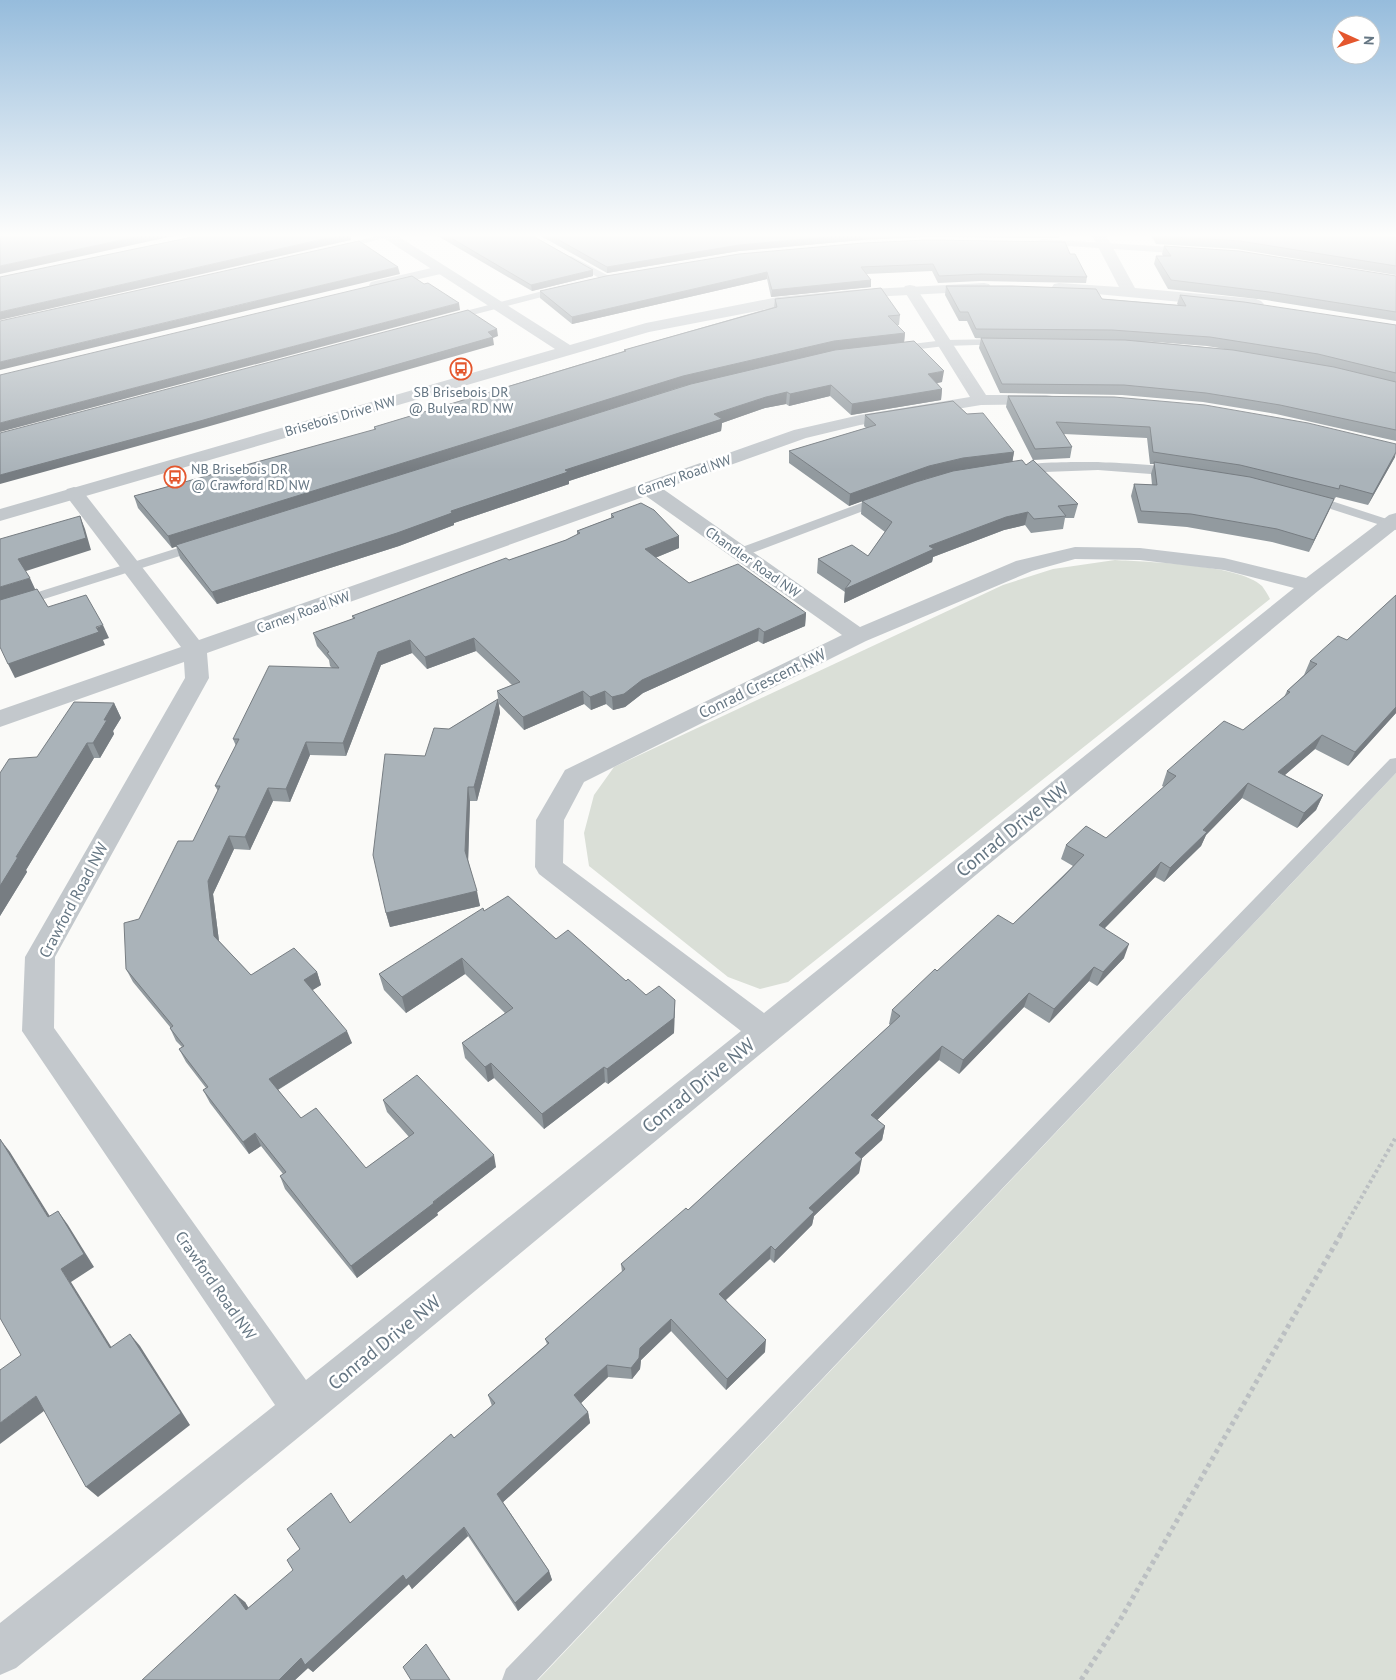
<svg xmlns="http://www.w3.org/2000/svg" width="1396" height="1680" viewBox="0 0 1396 1680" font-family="'PT Sans',sans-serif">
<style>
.green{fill:#dadfd7}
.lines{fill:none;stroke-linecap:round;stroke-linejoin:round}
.path-far1{stroke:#bbbfc2;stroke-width:4;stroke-dasharray:3 3;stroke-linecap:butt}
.path{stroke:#bbbfc2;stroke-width:5;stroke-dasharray:4 4;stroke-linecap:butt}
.service{fill:#c3c8cc;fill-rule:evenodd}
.minor{fill:#c3c8cc;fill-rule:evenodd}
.tertiary{fill:#c3c8cc;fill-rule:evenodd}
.wall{fill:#929a9f;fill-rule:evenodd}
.shaded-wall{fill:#777d82}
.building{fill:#aab3b9;stroke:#777d82}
.labels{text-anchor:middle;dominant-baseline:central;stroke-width:5;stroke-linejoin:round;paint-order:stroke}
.far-poi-label{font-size:14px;fill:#657683;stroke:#fff}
.far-street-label{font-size:14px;fill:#657683;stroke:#fff}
.street-label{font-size:16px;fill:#657683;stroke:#fff}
.near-street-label{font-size:19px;fill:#657683;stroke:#fff}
</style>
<rect width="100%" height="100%" fill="#fafaf8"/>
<!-- green -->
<path class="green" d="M 1115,560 C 1147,562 1239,564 1262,586 C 1265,590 1268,595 1270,599 L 788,982 L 760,989 L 728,977 L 589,866 L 584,833 L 594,795 L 614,767 L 1003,585 L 1053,569 Z
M 1396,773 L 1396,1680 L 538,1680 Z"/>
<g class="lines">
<!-- path-far1 -->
<path class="path-far1" d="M 1340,1235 L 1396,1137"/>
<!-- path -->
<path class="path" d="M 1081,1680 L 1120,1620 L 1341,1234"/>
<!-- service -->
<path class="service" d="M 380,235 L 392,236 L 339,250 L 335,247 Z
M 1041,239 L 1188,248 L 1192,251 L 1188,254 L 1038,244 L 1037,242 Z
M 571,256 L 609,276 L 611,278 L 606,281 L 603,280 L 568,261 L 568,257 Z
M 562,286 L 565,287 L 565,291 L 449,321 L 444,318 L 446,316 Z
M 1003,339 L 1008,342 L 1007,344 L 945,346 L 895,352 L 890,349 L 895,346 L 945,340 Z
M 1098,462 C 1112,463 1175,464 1183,472 L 1177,476 L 1098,470 L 1018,473 L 1012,469 C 1020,461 1083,462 1098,462 Z
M 1310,494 L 1396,522 L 1396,530 L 1306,501 L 1304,498 L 1306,495 Z
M 883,495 L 887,496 L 889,499 L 887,502 L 744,556 L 734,556 L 732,553 L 734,550 Z
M 200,541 L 207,545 L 205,548 L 0,613 L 0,604 Z
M 1396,758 L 1396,773 L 537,1680 L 502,1680 L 506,1669 L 1390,759 Z"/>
<!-- minor -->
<path class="minor" d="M 440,266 L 445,267 L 447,270 L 445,273 L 376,289 L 371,288 L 369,285 L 371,282 Z
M 910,285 L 915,286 L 986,395 L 1046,395 L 1052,396 L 1055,400 L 1052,404 L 981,405 L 860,425 L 806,438 L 663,489 L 860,627 L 1016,561 L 1075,547 L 1140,548 L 1224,558 L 1306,578 L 1389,515 L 1396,513 L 1396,529 L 1318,591 L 316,1423 L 16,1668 L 0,1675 L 0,1623 L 275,1405 L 22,1031 L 25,957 L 185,678 L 184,662 L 0,727 L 0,710 L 181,647 L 64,493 L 67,489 L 74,487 L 81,489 L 199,640 L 794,430 L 860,415 L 970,397 L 903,289 L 905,286 ZM 646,496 L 842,635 L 565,770 L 536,820 L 535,867 L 539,874 L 741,1031 L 306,1380 L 54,1028 L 55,957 L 209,678 L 207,653 ZM 1075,559 L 1140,560 L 1224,570 L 1294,588 L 764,1013 L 563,863 L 564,820 L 584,782 L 866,641 L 1032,571 Z"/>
<!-- tertiary -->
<path class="tertiary" d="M 379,235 L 396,235 L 570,345 L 646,323 L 778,297 L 852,290 L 984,283 L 989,284 L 991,287 L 989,290 L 984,291 L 852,298 L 778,307 L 649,332 L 0,521 L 0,509 L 555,349 Z
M 1092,235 L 1106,235 L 1135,288 L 1256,299 L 1261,301 L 1264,304 L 1261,307 L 1256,309 L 1054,290 L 1052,287 L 1054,284 L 1059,283 L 1119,287 Z"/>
</g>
<!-- wall -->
<path class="wall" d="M 436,235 L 531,235 L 593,270 L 593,276 L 532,291 Z
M 539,235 L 1060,235 L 1059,238 L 926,237 L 862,240 L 739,251 L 607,273 Z
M 1151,235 L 1384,235 L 1396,237 L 1396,275 L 1237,249 L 1156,244 Z
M 1164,246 L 1396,276 L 1396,321 L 1266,300 L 1168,289 L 1154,264 L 1156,256 L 1163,256 L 1162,254 Z
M 1070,254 L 1087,277 L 1086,283 L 980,281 L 938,283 L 932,271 L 866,274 L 871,280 L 871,287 L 771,297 L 767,279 L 572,324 L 540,298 L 540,291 L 606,276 Z
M 946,286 L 1178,305 L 1177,304 L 1180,295 L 1396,325 L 1396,441 L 1276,414 L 1203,402 L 1122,395 L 1000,393 L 979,348 L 981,338 L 1120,340 L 975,338 L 967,321 L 959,321 L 945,295 ZM 1141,341 L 1207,346 L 1225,349 Z
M 775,299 L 900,315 L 899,325 L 897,325 L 905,333 L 904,342 L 942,382 L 937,383 L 942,389 L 941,400 L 851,415 L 830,396 L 789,406 L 786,404 L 765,408 L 722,423 L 721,431 L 569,481 L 569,484 L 454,523 L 454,525 L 399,546 L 217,604 L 180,558 L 176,546 L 172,548 L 138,508 L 134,496 L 374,430 L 374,427 L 624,351 L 624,350 L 774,307 Z
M 1008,396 L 1395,457 L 1368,505 L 1336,497 L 1333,501 L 1309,552 L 1272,542 L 1187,527 L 1138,523 L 1131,496 L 1134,484 L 1152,485 L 1151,474 L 1154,464 L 1150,464 L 1147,438 L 1064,434 L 1072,447 L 1070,458 L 1033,460 L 1006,407 Z
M 967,414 L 1014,452 L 1012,462 L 1026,465 L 1078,504 L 1074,518 L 1065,518 L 1063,529 L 1031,533 L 1025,525 L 1004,530 L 933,557 L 932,562 L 844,603 L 845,592 L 817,573 L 818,559 L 868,556 L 885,532 L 861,514 L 862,501 L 872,497 L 849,506 L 789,463 L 789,451 L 866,428 L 864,426 L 865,415 Z
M 611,514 L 679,536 L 679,548 L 655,558 L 689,583 L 806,613 L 805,626 L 763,644 L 758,641 L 698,668 L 643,693 L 625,707 L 613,710 L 606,704 L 591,710 L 584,704 L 524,730 L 499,704 L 497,691 L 512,685 L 476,651 L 427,669 L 412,653 L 381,665 L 346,756 L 310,755 L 290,802 L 273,801 L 250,850 L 234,849 L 213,894 L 219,941 L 251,975 L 317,972 L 321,985 L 312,990 L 352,1043 L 278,1090 L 301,1118 L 366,1168 L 409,1137 L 387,1112 L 383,1100 L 496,1167 L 437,1213 L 438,1215 L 357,1278 L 285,1189 L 280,1176 L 283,1174 L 261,1146 L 249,1154 L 210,1103 L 203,1090 L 206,1088 L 186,1062 L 179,1049 L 182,1047 L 176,1041 L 170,1028 L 170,1027 L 133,982 L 126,969 L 139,919 L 193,841 L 218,791 L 215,786 L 236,746 L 233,739 L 332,668 L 330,666 L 329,660 L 317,646 L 313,633 L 353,619 L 352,616 L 566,540 L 577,535 L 577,531 L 611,518 Z
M 1396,595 L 1396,713 L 1348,766 L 1315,749 L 1285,775 L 1323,795 L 1316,810 L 1297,828 L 1242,798 L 1206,835 L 1201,846 L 1164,882 L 1155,877 L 1105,928 L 1124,958 L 1097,986 L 1089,981 L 1049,1023 L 1024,1007 L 959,1074 L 939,1060 L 877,1120 L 885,1126 L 882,1140 L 861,1159 L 859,1173 L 814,1216 L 812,1225 L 774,1263 L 770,1259 L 726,1300 L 765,1352 L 726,1390 L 671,1331 L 641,1360 L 640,1369 L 632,1379 L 608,1377 L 581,1403 L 588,1412 L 590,1423 L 503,1502 L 549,1571 L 552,1580 L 518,1611 L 468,1536 L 412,1589 L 409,1584 L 313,1672 L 308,1668 L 295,1680 L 142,1680 L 245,1602 L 248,1608 L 454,1438 L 492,1406 L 488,1395 L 547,1344 L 545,1339 L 622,1272 L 621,1264 L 688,1210 L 890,1025 L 889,1024 L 892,1010 L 937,971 L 1013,924 L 1073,866 L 1061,859 L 1066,845 L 1106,838 L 1164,787 L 1162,786 L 1167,771 L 1243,730 L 1284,697 L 1287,691 L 1304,675 L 1310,661 L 1347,640 Z
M 498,699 L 500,713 L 477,801 L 470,801 L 468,860 L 480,906 L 390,927 L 386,913 L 425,756 L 449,729 Z
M 114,703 L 121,718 L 113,731 L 114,734 L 100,758 L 94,758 L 26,870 L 27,872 L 0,916 L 0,773 L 37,757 Z
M 484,911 L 556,939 L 626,981 L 646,995 L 675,1000 L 674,1033 L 608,1084 L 605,1082 L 544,1129 L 494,1078 L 488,1082 L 465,1058 L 462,1043 L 505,1013 L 465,974 L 406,1013 L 384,990 L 379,974 Z"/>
<!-- shaded-wall -->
<path class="shaded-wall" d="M 145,235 L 178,235 L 0,274 L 0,266 Z
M 341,235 L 350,235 L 351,240 L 0,320 L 0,312 Z
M 847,235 L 862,235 L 862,240 L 739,251 L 607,273 L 607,267 L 739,245 Z
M 398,267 L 400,274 L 0,370 L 0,362 Z
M 593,270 L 593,276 L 532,291 L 531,285 Z
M 767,272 L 767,279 L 572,324 L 572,317 Z
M 871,280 L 871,287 L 771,297 L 772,290 Z
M 459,303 L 460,310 L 0,432 L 0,423 Z
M 497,329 L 498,336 L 493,338 L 494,345 L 203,428 L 0,484 L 0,475 Z
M 905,333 L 904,343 L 683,386 L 172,548 L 168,536 L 683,376 L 834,341 Z
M 944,371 L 942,382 L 927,385 L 928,374 Z
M 831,385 L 830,396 L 789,406 L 790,394 Z
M 942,389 L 941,400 L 851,415 L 852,404 Z
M 787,392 L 786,404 L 765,408 L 722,423 L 721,431 L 569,481 L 569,484 L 454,523 L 454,525 L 399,546 L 217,604 L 212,592 L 451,511 L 565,470 L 714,414 L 766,397 Z
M 1014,452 L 1012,464 L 928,478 L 849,506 L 850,494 L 929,466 L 963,458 Z
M 1396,452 L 1395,457 L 1368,505 L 1373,494 Z
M 1334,499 L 1329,511 L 1309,552 L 1314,540 Z
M 1028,512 L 1025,525 L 1004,530 L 933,557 L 932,562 L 844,603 L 845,589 L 929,546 L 1006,517 Z
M 80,516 L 85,529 L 91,550 L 23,572 L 18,559 Z
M 679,536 L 679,548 L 645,562 L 645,549 Z
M 30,578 L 36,591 L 0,602 L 0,587 Z
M 806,613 L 805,626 L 763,644 L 764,632 Z
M 103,625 L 109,638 L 103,640 L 105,645 L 15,678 L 8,664 Z
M 759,628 L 758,641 L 643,693 L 625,707 L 613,710 L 612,697 L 642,680 Z
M 474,638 L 476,651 L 427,669 L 425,657 Z
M 410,640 L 412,653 L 381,665 L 346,756 L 343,743 L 378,652 Z
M 583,691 L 584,704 L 524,730 L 523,717 Z
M 605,691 L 606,704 L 591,710 L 590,697 Z
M 498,699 L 500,713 L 477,801 L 474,787 Z
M 114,703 L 121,718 L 113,731 L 114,734 L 100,758 L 93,743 L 104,720 Z
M 1396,707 L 1396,713 L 1348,766 L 1355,752 Z
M 1322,735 L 1315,749 L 1272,786 L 1278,772 Z
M 306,742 L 310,755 L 290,802 L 286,789 Z
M 87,743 L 94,758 L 26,870 L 27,872 L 0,916 L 0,886 L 16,857 Z
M 1248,783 L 1242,798 L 1206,835 L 1201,846 L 1164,882 L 1170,868 L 1203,830 Z
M 468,787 L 470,801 L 468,865 L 465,851 Z
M 268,788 L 273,801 L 250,850 L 245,837 Z
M 1323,795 L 1316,810 L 1297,828 L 1304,813 Z
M 229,836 L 234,849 L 213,894 L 220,949 L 214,936 L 208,881 Z
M 1161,862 L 1155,877 L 1094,939 L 1099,925 Z
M 477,891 L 480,906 L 390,927 L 386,913 Z
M 1129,944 L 1124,958 L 1097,986 L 1103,972 Z
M 462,958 L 465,974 L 406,1013 L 402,997 Z
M 1094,967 L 1089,981 L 1049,1023 L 1054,1009 Z
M 317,972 L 321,985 L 308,993 L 304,980 Z
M 1029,993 L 1024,1007 L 959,1074 L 963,1060 Z
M 675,1000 L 674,1033 L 608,1084 L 607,1069 Z
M 347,1031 L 352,1043 L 274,1092 L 269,1079 Z
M 942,1046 L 939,1060 L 869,1128 L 871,1115 Z
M 491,1063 L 494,1078 L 488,1082 L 485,1067 Z
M 604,1067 L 605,1082 L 544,1129 L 542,1114 Z
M 885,1126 L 882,1140 L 852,1167 L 855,1153 Z
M 255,1133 L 261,1146 L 249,1154 L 243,1142 Z
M 0,1139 L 10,1152 L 59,1231 L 48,1217 Z
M 494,1155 L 496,1167 L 437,1213 L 438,1215 L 357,1278 L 351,1266 Z
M 862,1159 L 859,1173 L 814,1216 L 812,1225 L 774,1263 L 775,1250 L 809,1208 Z
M 58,1211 L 68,1225 L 94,1267 L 71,1282 L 120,1361 L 110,1348 L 61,1269 Z
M 771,1246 L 770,1259 L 719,1306 L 719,1294 Z
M 671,1319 L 671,1331 L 641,1360 L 640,1369 L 632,1379 L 631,1368 L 640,1348 Z
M 130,1334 L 140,1346 L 190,1425 L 98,1497 L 86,1487 Z
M 766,1340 L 765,1352 L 726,1390 L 727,1379 Z
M 607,1365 L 608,1377 L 577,1407 L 574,1395 Z
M 36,1396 L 48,1408 L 0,1444 L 0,1423 Z
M 588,1412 L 590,1423 L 501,1504 L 497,1494 Z
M 464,1527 L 468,1536 L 412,1589 L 406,1580 Z
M 549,1571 L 552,1580 L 518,1611 L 515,1603 Z
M 403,1575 L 409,1584 L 313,1672 L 308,1668 L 295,1680 L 279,1680 L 301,1658 Z
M 235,1594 L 245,1602 L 255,1618 L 246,1610 Z"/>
<!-- building -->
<path class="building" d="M 6,235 L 145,235 L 0,266 L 0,237 Z
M 202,235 L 341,235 L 0,312 L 0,277 Z
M 446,235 L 531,235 L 593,270 L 531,285 Z
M 550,235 L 847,235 L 739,245 L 607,267 Z
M 1158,235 L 1384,235 L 1396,237 L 1396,266 L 1240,241 L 1158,236 Z
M 927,240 L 1065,242 L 1070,254 L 1075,254 L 1087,277 L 981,274 L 939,276 L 933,264 L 861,267 L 871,280 L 772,290 L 767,272 L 572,317 L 540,291 L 606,276 L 739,254 L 863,243 Z
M 359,241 L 398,267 L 0,362 L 0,321 Z
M 1164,246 L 1239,251 L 1396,276 L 1396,312 L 1269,292 L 1171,280 L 1156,256 L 1171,256 Z
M 412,276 L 424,284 L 428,283 L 459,303 L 0,423 L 0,375 Z
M 946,286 L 1012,286 L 1096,289 L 1102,299 L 1186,306 L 1180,295 L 1244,302 L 1396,325 L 1396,373 L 1318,354 L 1210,337 L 1112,330 L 976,329 L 968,312 L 960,312 Z
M 881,288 L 900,315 L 888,316 L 905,333 L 834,341 L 683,376 L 168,536 L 134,496 L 376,429 L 374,427 L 626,351 L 624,350 L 777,307 L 775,299 Z
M 468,310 L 497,329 L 488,332 L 493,337 L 200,421 L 0,475 L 0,433 Z
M 981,338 L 1125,340 L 1233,350 L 1334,367 L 1396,382 L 1396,430 L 1280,405 L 1206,393 L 1124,385 L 1002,384 Z
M 914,341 L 944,371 L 928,374 L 942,389 L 852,404 L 831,385 L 790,394 L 787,392 L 766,397 L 714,414 L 722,419 L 565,470 L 568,472 L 451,511 L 452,513 L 397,533 L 212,592 L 176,545 L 691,384 L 835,350 Z
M 1008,396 L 1114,397 L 1205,405 L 1308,423 L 1396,444 L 1396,452 L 1373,494 L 1340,485 L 1339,489 L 1240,465 L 1153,452 L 1150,427 L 1056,422 L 1072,447 L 1035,449 Z
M 953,401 L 967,414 L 983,413 L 1014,452 L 963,458 L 929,466 L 850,494 L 789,451 L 876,425 L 865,415 Z
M 1022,460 L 1026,465 L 1033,460 L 1078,504 L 1058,506 L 1066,516 L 1034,519 L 1028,512 L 1006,517 L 929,546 L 934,549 L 845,589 L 851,581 L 818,559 L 852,545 L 868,556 L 892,522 L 862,501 L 916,482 L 953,471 Z
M 1154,462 L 1250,477 L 1334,499 L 1314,540 L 1277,529 L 1191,514 L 1141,511 L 1134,484 L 1157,485 Z
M 641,503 L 654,510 L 679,536 L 645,549 L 689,583 L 738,564 L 806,613 L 764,632 L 759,628 L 698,655 L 642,680 L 624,694 L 612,697 L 605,691 L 590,697 L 583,691 L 523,717 L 497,691 L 520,682 L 474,638 L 425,657 L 410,640 L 378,652 L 343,743 L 306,742 L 286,789 L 268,788 L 245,837 L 229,836 L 208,881 L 214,936 L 251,975 L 294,948 L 317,972 L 304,980 L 347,1031 L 269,1079 L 301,1118 L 316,1108 L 366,1168 L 414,1133 L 383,1100 L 417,1075 L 494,1155 L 433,1202 L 434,1203 L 351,1266 L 280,1176 L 286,1172 L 255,1133 L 243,1142 L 203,1090 L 208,1087 L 179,1049 L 184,1046 L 170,1028 L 173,1026 L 126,969 L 124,923 L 139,919 L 178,841 L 193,841 L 220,786 L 215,786 L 239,739 L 233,739 L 269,666 L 339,668 L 327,653 L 329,652 L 313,633 L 355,618 L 352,616 L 468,572 L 506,558 L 509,560 L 566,540 L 580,533 L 577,531 L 614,517 L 611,514 Z
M 80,516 L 86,538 L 18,559 L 30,578 L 0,587 L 0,539 Z
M 37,589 L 48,607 L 86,595 L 103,625 L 96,627 L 99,632 L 8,664 L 0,647 L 0,600 Z
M 1396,595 L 1396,707 L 1355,752 L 1322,735 L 1278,772 L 1323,795 L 1304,813 L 1248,783 L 1203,830 L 1207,832 L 1170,868 L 1161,862 L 1099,925 L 1129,944 L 1103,972 L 1094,967 L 1054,1009 L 1029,993 L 963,1060 L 942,1046 L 871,1115 L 885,1126 L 855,1153 L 862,1159 L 809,1208 L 814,1212 L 775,1250 L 771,1246 L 719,1294 L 766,1340 L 727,1379 L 671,1319 L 640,1348 L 639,1358 L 631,1368 L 607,1365 L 574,1395 L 588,1412 L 497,1494 L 549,1571 L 515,1603 L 464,1527 L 406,1580 L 403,1575 L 305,1665 L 301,1658 L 279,1680 L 142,1680 L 235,1594 L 246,1610 L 293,1570 L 287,1560 L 300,1549 L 287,1529 L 331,1493 L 350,1523 L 451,1434 L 454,1438 L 495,1403 L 488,1395 L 549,1343 L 545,1339 L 625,1269 L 621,1264 L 686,1208 L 688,1210 L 900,1016 L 892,1010 L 935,969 L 937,971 L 998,915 L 1013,924 L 1063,877 L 1084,855 L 1066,845 L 1086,826 L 1106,838 L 1176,776 L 1167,771 L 1224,721 L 1243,730 L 1290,692 L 1287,691 L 1317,664 L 1310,661 L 1338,636 L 1347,640 Z
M 498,699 L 474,787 L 468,787 L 465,851 L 477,891 L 386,913 L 373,855 L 385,754 L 425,756 L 434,728 L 449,729 Z
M 74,702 L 114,703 L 104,720 L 107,720 L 93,743 L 87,743 L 16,857 L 18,857 L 0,886 L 0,773 L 9,759 L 37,757 Z
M 508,896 L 556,939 L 568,930 L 626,981 L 628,979 L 646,995 L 659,986 L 675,1000 L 674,1018 L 607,1069 L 604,1067 L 542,1114 L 491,1063 L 485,1067 L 462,1043 L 513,1008 L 462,958 L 402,997 L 379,974 L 483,908 L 484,911 Z
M 0,1139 L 48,1217 L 58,1211 L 84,1254 L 61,1269 L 110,1348 L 130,1334 L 181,1413 L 86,1487 L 36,1396 L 0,1423 L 0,1370 L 21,1355 L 0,1318 Z
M 426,1644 L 450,1680 L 411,1680 L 403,1667 Z"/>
<!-- sky -->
<linearGradient id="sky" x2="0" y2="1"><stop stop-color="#96bcdc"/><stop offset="0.5" stop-color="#fdfdfc"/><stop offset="1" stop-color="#fdfdfc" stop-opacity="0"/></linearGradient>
<rect width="1396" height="470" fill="url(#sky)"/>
<!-- icons -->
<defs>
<g id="bus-ring" transform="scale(1.125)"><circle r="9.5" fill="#fff" stroke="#e4572e" stroke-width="1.5"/><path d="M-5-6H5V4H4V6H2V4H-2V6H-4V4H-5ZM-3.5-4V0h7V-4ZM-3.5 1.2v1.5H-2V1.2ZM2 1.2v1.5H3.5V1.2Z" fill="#e4572e"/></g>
</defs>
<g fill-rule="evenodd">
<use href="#bus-ring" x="461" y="369"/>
<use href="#bus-ring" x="175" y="477"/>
</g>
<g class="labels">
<!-- far-poi labels -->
<g class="far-poi-label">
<text x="461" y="392">SB Brisebois DR<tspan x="461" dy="16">@ Bulyea RD NW</tspan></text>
<text x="191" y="469" text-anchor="start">NB Brisebois DR<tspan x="191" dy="16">@ Crawford RD NW</tspan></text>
</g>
<!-- far-street labels -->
<g class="far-street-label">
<text transform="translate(340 416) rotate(-16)">Brisebois Drive NW</text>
<text transform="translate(684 475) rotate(-19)">Carney Road NW</text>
<text transform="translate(753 562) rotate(35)">Chandler Road NW</text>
<text transform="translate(303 612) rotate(-20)">Carney Road NW</text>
</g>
<!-- street labels -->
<g class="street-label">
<text transform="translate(762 683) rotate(-26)">Conrad Crescent NW</text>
<text transform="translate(73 900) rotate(-62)">Crawford Road NW</text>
<text transform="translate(216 1285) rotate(55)">Crawford Road NW</text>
</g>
<!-- near-street labels -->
<g class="near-street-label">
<text transform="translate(1012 829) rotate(-39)">Conrad Drive NW</text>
<text transform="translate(698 1085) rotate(-39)">Conrad Drive NW</text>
<text transform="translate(384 1342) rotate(-39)">Conrad Drive NW</text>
</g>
</g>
<!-- north arrow -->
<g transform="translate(1356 40) rotate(93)"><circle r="24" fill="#ffffff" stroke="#c1c8cd"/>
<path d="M0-4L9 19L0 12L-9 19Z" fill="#e4572e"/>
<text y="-8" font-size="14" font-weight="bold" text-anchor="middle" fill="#657683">N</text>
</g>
</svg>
